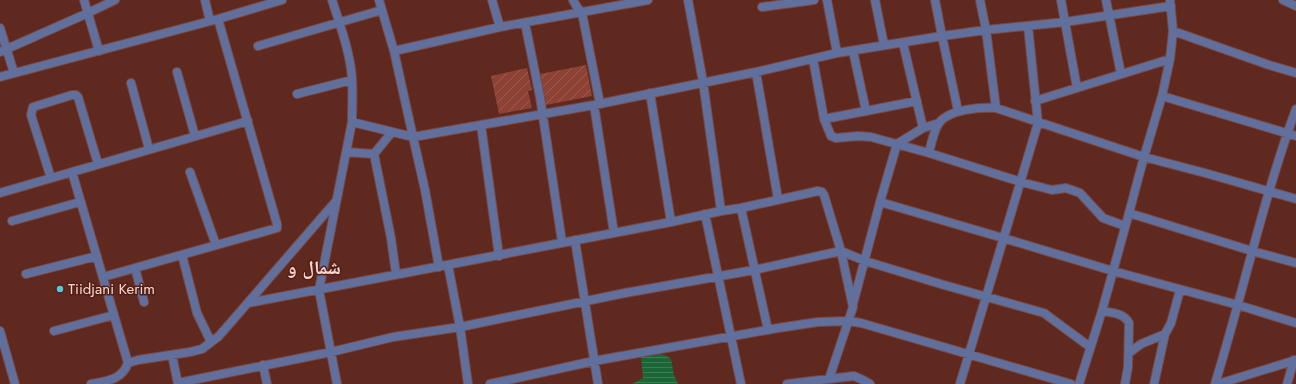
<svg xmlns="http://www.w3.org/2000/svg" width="1296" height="384" viewBox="0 0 1296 384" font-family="Jost,'Noto Naskh Arabic',sans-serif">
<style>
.garden{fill:url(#garden-furrows)}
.water{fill:url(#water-rules)}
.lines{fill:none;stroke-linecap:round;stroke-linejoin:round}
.minor-casing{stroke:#7b4840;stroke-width:10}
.minor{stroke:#616f9d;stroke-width:8}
.poi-dot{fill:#55cadf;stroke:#531e16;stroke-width:1.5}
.labels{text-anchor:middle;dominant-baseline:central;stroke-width:3;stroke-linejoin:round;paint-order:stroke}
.poi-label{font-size:15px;fill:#f9d6cf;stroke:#531e16;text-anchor:start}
.district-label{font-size:19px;font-weight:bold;fill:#f9d6cf;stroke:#531e16}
</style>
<defs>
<pattern id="garden-furrows" width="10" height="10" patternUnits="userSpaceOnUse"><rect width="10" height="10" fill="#8d4235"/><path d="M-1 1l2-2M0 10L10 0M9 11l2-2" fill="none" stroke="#9e5d51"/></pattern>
<pattern id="water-rules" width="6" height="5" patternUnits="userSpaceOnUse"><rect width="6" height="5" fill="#1b6636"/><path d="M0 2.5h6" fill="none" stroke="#3d7b52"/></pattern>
</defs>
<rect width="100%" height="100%" fill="#5f2920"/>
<!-- garden -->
<path class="garden" d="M 586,65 L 592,96 L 546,105 L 540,74 Z
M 527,68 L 532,90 L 528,91 L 532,108 L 499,114 L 491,76 Z"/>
<!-- water -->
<path class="water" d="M 654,352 L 667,356 L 671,359 L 674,375 L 678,384 L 632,384 L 643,378 L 641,356 Z"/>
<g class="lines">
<!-- minor casing -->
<g class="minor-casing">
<path id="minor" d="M 84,0 L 99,51
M 205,0 L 210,21
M 332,0 C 340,25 350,52 352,78 C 353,93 352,107 352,122 L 319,290 L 337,384
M 379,0 L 394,51 L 500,27 L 648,0
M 492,0 L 500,27
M 573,0 L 577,7 L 582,13 L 600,104
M 688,0 L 703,82 L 721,211
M 827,0 L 837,53
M 875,0 L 884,45
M 935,0 L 942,36 L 986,30 L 1065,22 L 1171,6
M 980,0 L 986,30 L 996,108
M 1061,0 L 1077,88
M 1106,0 L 1121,74
M 1283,0 L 1296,6
M 762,7 L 814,0
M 525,23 L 540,97 L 562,242
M 0,28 L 14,73
M 1173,31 L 1269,65 L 1296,73
M 903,43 L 923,128
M 258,46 L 382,10
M 394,51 L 413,137 L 594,105 L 756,72 L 837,53 L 942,36 L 958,111
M 0,52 L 88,13 L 115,0
M 813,59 L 824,119 L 831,136 L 836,138 L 858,136 L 871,137 L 929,153 L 1021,182 L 1052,190 L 1066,188 L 1080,193 L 1103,218 L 1125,226
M 177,72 L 195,136
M 756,72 L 778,199
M 0,77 L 218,19 L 282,0
M 131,83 L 149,149
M 650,93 L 671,222
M 297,94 L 352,80
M 1162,96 L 1296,136
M 1035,101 L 1170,59
M 594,105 L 614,233
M 866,111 L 917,101
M 824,119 L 866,111 L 853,51
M 352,122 L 413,137 L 425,190 L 439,267
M 481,125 L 499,256
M 346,152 L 374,154 L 391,238 L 396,274
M 929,153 C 931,144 934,130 939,123 C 949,109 981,107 996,108 L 1144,157 L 1205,173 L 1296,199
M 374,154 L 392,132
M 72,172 L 128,363 C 122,380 107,381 91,384
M 190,172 L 216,245
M 51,178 L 31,115 L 33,107 L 72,95 L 76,95 L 78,97 L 98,164
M 0,193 L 248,121
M 880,202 L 1003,238 L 1113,271 L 1238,305 L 1296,323
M 741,208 L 768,330
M 1129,213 L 1252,251 L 1296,263
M 705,214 L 741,384
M 12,221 L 80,202
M 575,240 L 598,384
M 182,255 L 197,313 L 211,342
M 448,265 L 460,327 L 625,293 L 754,270 L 841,251 L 853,307 L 829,379
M 135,268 L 144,302
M 26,274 L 97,256
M 103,277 L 277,228 L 277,224 L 218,19
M 248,303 L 671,222 L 721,211 L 741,208 L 818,191 L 822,192 L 824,195 L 841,251 L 865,261 L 944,285 L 1044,313 L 1090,347
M 853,304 L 880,202 L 897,144 L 923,128 L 939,123
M 1102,311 C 1112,313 1124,313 1129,323 L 1128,367 L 1125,384
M 0,331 L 15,384
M 54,331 L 114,315
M 1129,353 L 1141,344 L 1165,334 L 1171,323 L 1180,290
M 172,355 L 178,384
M 128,363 L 138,360 L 190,352 L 202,349 L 219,336 L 336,201
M 263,365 L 267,384
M 178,383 L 331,352 L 393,337 L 460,327 L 468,384
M 490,384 L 594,361 L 778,328 L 818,322 L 849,321 L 861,323 L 1071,384
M 787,384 L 854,376 L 863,380 L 870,384
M 960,384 L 1038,123 L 1028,26
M 1079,384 L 1102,311 L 1129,213 L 1144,157 L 1162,96 L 1170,59 L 1173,31 L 1170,0
M 1154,384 L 1165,334
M 1215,384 C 1243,293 1263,199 1296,109
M 1218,384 L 1296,360
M 1287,384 L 1294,360"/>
</g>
<!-- minor -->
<use href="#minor" class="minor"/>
</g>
<!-- markers -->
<circle class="poi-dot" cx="60" cy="289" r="4"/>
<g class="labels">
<!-- poi labels -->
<g class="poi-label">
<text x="68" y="289">Tiidjani Kerim</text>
</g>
<!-- district labels -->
<g class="district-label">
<text x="314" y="267">شمال و</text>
</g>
</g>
</svg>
